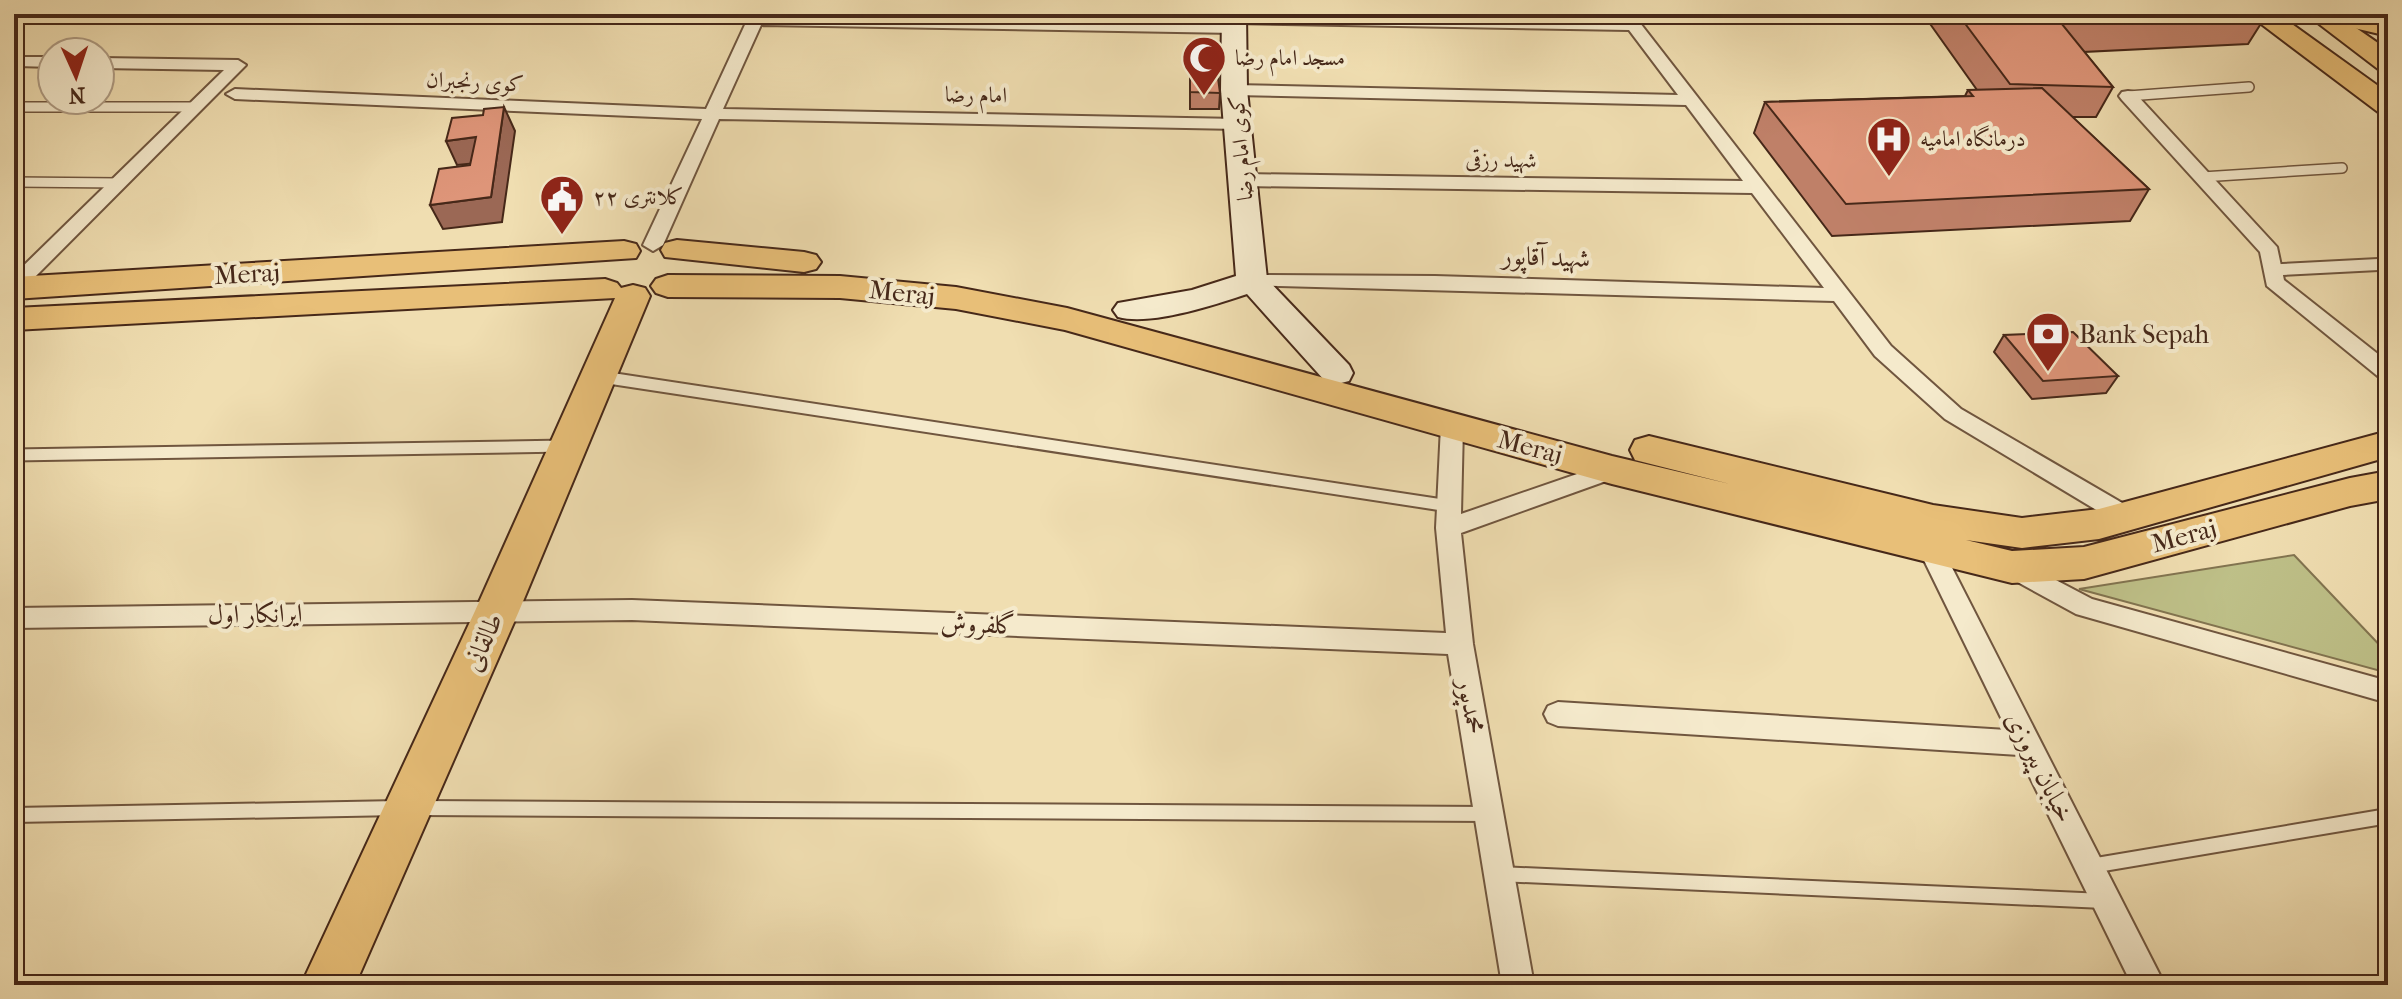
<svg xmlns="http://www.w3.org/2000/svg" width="2402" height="999" viewBox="0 0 2402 999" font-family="'IM FELL French Canon',Amiri,serif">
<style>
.green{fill:#bec088;stroke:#827450;stroke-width:2}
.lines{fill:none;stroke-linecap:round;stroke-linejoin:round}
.lane-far2-casing{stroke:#70563f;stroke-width:12}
.lane-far1-casing{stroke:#70563f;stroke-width:15}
.lane-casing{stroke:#70563f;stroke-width:18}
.street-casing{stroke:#70563f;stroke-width:4}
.secondary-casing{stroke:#462819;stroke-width:4}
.primary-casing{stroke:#462819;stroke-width:4}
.highway-casing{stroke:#462819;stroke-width:4}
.lane-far2{stroke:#f5eacc;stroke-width:9}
.lane-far1{stroke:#f5eacc;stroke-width:11}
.lane{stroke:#f5eacc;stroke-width:14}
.street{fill:#f5eacc;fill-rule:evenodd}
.secondary{fill:#f5eacc;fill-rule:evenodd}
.primary{fill:#e8bf78;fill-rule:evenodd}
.highway{fill:#e8bf78;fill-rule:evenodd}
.wall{fill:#bf8068;stroke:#462819;stroke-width:2}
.shaded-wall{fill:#9b6855;stroke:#462819;stroke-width:2}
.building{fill:#de9579;stroke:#462819;stroke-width:2}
.labels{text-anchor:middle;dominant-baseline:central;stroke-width:8;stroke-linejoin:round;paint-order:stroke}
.far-poi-label{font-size:22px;fill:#462819;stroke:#f5eacc;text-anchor:start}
.far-street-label{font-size:22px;fill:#462819;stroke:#f5eacc}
.street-label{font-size:26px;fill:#462819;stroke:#f5eacc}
.poi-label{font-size:26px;fill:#462819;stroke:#f5eacc;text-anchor:start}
</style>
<rect width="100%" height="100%" fill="#f0deb1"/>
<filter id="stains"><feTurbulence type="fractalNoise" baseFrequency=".0025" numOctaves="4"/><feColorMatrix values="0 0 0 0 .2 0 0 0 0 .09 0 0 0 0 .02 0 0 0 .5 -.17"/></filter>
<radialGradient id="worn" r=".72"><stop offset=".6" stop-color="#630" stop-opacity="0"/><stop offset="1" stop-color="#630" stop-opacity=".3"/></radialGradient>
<!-- green -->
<path class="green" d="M 2294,555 L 2388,654 L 2388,673 L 2079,589 Z"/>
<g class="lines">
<!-- lane-far2 casing -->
<g class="lane-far2-casing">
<path id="lane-far2" d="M 380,14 L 633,17 L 640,14
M 2128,96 L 2249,87
M 14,107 L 196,107
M 2202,177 L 2342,168
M 14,182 L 119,183"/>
</g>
<!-- lane-far1 casing -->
<g class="lane-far1-casing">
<path id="lane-far1" d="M 2272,270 L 2388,264
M 602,377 L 1449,506
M 14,455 L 565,446"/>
</g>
<!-- lane casing -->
<g class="lane-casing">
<path id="lane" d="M 417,808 L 1489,814
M 14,815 L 399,808
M 2091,866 L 2388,816
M 1499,874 L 2104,901"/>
</g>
<!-- street casing -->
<g class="street-casing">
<path id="street" d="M 750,14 L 1235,23 L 1243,28 L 1235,33 L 761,25 L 723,109 L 1238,119 L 1247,124 L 1238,129 L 719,119 L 663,245 L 653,251 L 643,245 L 702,119 L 235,99 L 226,94 L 235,89 L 706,109 Z
M 1231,14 L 1621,20 L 1617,14 L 1633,14 L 1891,346 L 1961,409 L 2136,511 L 2139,517 L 2136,523 L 2127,526 L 2118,523 L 1945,419 L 1875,356 L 1834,301 L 1245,285 L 1242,281 L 1245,277 L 1252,275 L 1435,276 L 1824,288 L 1752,193 L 1244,186 L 1235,180 L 1244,174 L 1743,181 L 1686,105 L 1234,95 L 1226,90 L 1234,85 L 1678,95 L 1629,30 L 1234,23 L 1226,18 Z
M 23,57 L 52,57 L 52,67 L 17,66 L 15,62 Z
M 100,58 L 238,60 L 246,65 L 21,291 L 14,293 L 14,275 L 224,70 L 100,68 Z
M 2128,91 L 2134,92 L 2277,247 L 2284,280 L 2388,362 L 2388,380 L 2380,378 L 2267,286 L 2260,252 L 2122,100 L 2119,96 L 2122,92 Z
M 1452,418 L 1460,420 L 1463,426 L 1461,514 L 1612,462 L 1620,464 L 1624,470 L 1620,476 L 1461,533 L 1473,644 L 1534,985 L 1502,985 L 1448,654 L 632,620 L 14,628 L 14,608 L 632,600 L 1446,633 L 1436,528 L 1441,426 L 1444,420 Z
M 1931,541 L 1940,543 L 1943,550 L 2165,985 L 2132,985 L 2019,755 L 1558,726 L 1548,722 L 1544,714 L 1548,706 L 1558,702 L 2007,730 L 1919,550 L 1922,543 Z
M 2012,557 L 2092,599 L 2388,681 L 2388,703 L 2076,614 L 2003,574 L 1999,567 L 2003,560 Z"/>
</g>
<!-- secondary casing -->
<g class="secondary-casing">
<path id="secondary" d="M 1222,14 L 1246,14 L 1247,90 L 1267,279 L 1349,365 L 1353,373 L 1349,381 L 1337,384 L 1325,381 L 1247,294 C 1214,305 1151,326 1118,317 L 1113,310 L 1118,303 L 1192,290 L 1236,276 L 1221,90 Z"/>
</g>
<!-- primary casing -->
<g class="primary-casing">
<path id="primary" d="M 2248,14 L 2278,14 L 2388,93 L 2388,115 L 2378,112 Z
M 2306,14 L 2336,14 L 2388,50 L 2388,71 L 2378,69 Z
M 677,240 L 804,252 L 816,255 L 821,262 L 816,269 L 804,272 L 665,257 L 661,250 L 665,243 Z
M 624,241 L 636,244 L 640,251 L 636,258 L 14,299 L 14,277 Z
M 668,275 L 840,276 L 956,287 L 1067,308 L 1612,456 L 1730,484 L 1635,460 L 1630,450 L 1635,440 L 1649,436 L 1933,505 L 2022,518 L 2099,509 L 2388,431 L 2388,457 L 2099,539 L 2022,548 L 1966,540 L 2012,551 L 2084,547 L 2350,478 L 2388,471 L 2388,499 L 2350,506 L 2084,579 L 2012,583 L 1612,484 L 1065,330 L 956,309 L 840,298 L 668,297 L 656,293 L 651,286 L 656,279 Z
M 605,279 L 617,283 L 621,288 L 633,285 L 645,288 L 650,296 L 519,611 L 355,985 L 301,985 L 475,611 L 615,298 L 14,330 L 14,308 Z"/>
</g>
<!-- highway casing -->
<g class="highway-casing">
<path id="highway" d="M 2316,14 L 2369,14 L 2388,18 L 2388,36 L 2320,20 Z"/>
</g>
<!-- lane-far2 -->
<use href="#lane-far2" class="lane-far2"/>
<!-- lane-far1 -->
<use href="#lane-far1" class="lane-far1"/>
<!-- lane -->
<use href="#lane" class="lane"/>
<!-- street -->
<use href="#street" class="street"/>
<!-- secondary -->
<use href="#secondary" class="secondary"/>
<!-- primary -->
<use href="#primary" class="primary"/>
<!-- highway -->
<use href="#highway" class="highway"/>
</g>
<!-- wall -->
<path class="wall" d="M 1649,14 L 2267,14 L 2248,44 L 2084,52 L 2113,87 L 2096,117 L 2072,117 L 2149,189 L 2130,221 L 1832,236 L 1754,133 L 1765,102 L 1965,96 L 1968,90 L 1977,90 L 1928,21 Z
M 1190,69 L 1220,93 L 1219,109 L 1190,109 Z
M 2004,335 L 2118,376 L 2106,393 L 2032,399 L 1994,352 Z"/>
<!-- shaded-wall -->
<path class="shaded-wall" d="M 504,107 L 515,131 L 502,222 L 443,229 L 430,205 L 491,197 Z
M 476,137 L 487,162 L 457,165 L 446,141 Z"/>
<!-- building -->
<path class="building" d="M 1958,14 L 2267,14 L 2061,23 L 2113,87 L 2010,84 Z
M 1190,69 L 1217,70 L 1220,93 L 1190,92 Z
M 2042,88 L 2149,189 L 1846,204 L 1765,102 L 1973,96 L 1968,90 Z
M 504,107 L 491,197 L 430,205 L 439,169 L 470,165 L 476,137 L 446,141 L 452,118 L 483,115 L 484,109 Z
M 2073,332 L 2118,376 L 2043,381 L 2004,335 Z"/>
<!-- icons -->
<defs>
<g id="mosque-pin" transform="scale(2.3)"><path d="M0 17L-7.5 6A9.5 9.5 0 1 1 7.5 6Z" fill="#8f2418" stroke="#f5eacc"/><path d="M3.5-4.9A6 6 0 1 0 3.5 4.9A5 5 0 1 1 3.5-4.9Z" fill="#fff"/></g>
<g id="hospital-pin" transform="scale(2.3)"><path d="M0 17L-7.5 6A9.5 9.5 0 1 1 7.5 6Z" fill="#8f2418" stroke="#f5eacc"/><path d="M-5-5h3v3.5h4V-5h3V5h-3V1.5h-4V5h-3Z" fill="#fff"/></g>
<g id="civic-pin" transform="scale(2.3)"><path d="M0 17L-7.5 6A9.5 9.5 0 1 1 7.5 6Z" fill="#8f2418" stroke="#f5eacc"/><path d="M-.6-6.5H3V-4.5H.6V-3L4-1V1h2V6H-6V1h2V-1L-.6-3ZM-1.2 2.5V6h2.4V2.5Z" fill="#fff"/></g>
<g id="bank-pin" transform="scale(2.3)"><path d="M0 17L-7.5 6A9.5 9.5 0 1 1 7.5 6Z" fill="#8f2418" stroke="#f5eacc"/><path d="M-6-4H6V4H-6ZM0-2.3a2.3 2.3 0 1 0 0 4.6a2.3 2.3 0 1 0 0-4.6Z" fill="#fff"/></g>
</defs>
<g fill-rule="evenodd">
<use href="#mosque-pin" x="1204" y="58"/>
<use href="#hospital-pin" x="1889" y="139"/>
<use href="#civic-pin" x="562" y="197"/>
<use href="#bank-pin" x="2048" y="334"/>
</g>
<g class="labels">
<!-- far-poi labels -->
<g class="far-poi-label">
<text x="1235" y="58">مسجد امام رضا</text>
<text x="1920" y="139">درمانگاه امامیه</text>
<text x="593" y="197">کلانتری ٢٢</text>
</g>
<!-- far-street labels -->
<g class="far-street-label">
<text transform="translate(475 82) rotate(3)">کوی رنجبران</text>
<text transform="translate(976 95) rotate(1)">امام رضا</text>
<text transform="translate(1241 148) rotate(-95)">کوی امام رضا</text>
<text transform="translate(1501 160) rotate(1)">شهید رزقی</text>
</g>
<!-- street labels -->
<g class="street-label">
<text transform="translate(1546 257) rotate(2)">شهید آقاپور</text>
<text transform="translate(247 274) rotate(-3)">Meraj</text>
<text transform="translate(902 293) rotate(6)">Meraj</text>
<text transform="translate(1530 447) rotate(15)">Meraj</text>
<text transform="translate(2184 536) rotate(-15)">Meraj</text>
<text transform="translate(255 614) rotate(-1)">ایرانکار اول</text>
<text transform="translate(978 624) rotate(2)">گلفروش</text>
<text transform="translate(483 642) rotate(-66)">طالقانی</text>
<text transform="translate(1471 706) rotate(80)">محمدپور</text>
<text transform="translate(2040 767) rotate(63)">خیابان پیروزی</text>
</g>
<!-- poi labels -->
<g class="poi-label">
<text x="2079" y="334">Bank Sepah</text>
</g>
</g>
<!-- margin -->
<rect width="2402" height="999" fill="none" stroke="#f0deb1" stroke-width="48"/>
<rect x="16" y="16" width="2370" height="967" fill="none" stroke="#462819" stroke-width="4"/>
<rect x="24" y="24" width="2354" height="951" fill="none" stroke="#462819" stroke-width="2"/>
<!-- north arrow -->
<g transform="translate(76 76) rotate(177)"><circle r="38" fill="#f5eacc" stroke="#af9c84" stroke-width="2"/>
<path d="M0-6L14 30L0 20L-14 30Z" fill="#8f2418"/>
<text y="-12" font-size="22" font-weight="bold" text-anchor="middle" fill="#462819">N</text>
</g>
<rect width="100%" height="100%" filter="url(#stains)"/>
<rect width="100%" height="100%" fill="url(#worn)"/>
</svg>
